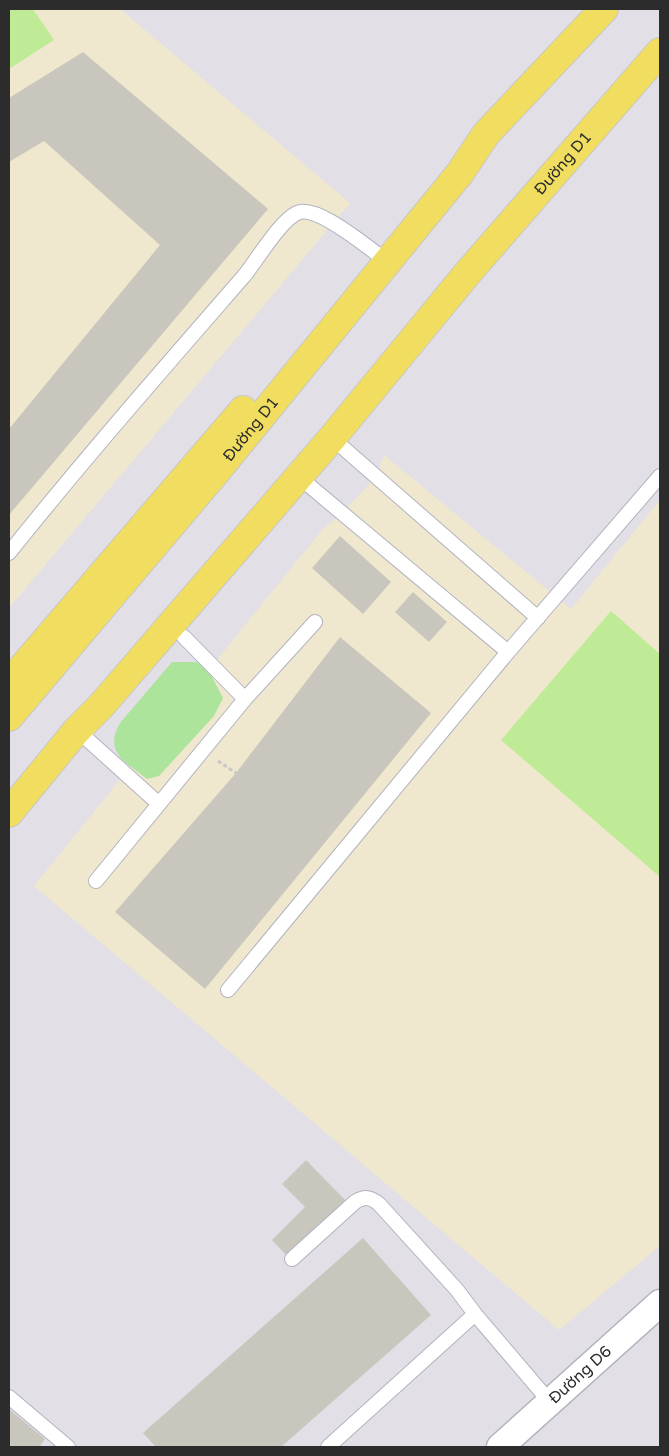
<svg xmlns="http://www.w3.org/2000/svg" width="669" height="1456" viewBox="0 0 669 1456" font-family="'Varela Round',sans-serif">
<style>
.industrial{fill:#e2dfe6}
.education{fill:#efe8ce}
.green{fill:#ade49b}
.pitch{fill:#bfeb97}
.building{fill:#c9c7bd}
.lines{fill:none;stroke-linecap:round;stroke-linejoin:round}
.lane-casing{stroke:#b2b3c0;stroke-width:16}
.street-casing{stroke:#b2b3c0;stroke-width:29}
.primary-casing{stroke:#c8c8c8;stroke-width:30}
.path{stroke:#c8c8c8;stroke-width:3;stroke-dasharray:4 2.5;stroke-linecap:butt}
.lane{stroke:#fff;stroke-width:14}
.street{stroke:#fff;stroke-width:26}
.primary{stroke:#f1de60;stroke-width:28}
.labels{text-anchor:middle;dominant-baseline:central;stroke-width:4.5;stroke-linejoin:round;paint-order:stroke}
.street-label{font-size:16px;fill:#2c2c2c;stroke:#fff}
</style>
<rect width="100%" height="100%" fill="#eee9df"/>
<!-- industrial -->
<path class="industrial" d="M 9,9 L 660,9 L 660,1447 L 9,1447 Z"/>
<!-- education -->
<path class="education" d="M 9,9 L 120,9 L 350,203 L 9,608 Z
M 384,455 L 571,609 L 660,500 L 660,1246 L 559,1330 L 34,886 L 322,530 L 342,513 L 376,477 Z"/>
<!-- green -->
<path class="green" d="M 172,662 L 197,662 L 211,675 L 223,698 L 214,716 L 159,776 L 147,779 C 126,762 103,753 120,723 Z"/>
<!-- pitch -->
<path class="pitch" d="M 9,9 L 33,9 L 54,40 L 9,69 Z
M 611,611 L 660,654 L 660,877 L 501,740 Z"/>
<!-- building -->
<path class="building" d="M 83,52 L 268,209 L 9,515 L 9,429 L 160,245 L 44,141 L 9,162 L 9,98 Z
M 340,536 L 391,582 L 363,614 L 312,568 Z
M 413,592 L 447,622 L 429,642 L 395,612 Z
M 340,637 L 431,713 L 205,989 L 115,912 L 236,773 Z
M 306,1160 L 347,1202 L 289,1258 L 272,1240 L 305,1207 L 282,1184 Z
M 363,1238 L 431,1315 L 281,1447 L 156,1447 L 143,1433 Z
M 9,1409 L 45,1439 L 40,1446 L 42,1447 L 9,1447 Z"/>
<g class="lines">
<!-- lane casing -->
<g class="lane-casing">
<path id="lane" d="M 332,438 L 538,618
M 299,477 L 508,652
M 9,553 C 84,459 164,368 244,276 C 257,260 280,221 297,213 C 315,204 362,243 376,253
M 184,637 L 245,699
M 77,730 L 159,804
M 96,881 L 245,699 L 315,622
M 228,990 L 508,652 L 660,476
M 292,1259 L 355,1202 C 365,1196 370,1197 379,1204 L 457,1290 L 475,1314
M 9,1397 L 68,1447
M 328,1447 L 475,1314 L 550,1402"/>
</g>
<!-- street casing -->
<g class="street-casing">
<g id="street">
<path id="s1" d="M 500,1447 L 660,1303"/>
</g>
</g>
<!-- primary casing -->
<g class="primary-casing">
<g id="primary">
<path d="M 9,683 L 243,410"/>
<path id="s2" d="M 9,717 L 216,472 L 460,173 L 486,134 L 604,9"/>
<path id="s3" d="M 9,813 L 77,730 L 101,706 L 332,438 L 466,275 L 660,52"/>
</g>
</g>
<!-- path -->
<path class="path" d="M 218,761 L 236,773"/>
<!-- lane -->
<use href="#lane" class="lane"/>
<!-- street -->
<use href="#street" class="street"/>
<!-- primary -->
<use href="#primary" class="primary"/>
</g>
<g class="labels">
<!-- street labels -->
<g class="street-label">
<text stroke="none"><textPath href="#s3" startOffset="854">Đường D1</textPath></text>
<text stroke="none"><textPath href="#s2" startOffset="376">Đường D1</textPath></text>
<text stroke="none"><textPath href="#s1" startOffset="108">Đường D6</textPath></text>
</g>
</g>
<!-- border -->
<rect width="669" height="1456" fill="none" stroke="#2c2c2c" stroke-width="20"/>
</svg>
